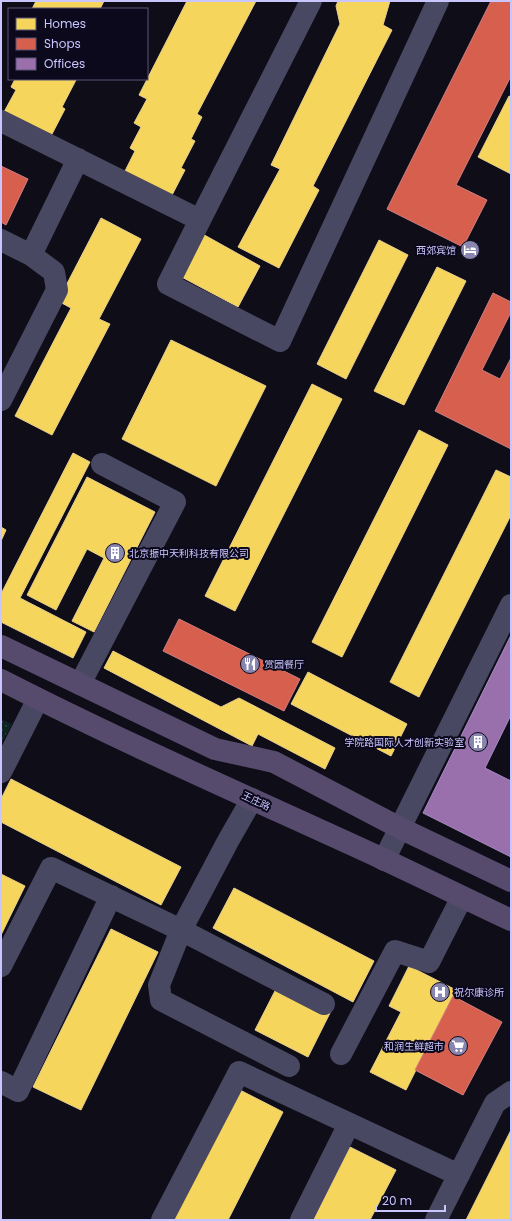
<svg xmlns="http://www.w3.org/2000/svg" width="512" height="1221" viewBox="0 0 512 1221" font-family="Poppins,'Noto Sans SC',sans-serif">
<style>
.grass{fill:url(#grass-dots)}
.homes{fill:#f6d55c;stroke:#e8d08d}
.shops{fill:#d6604d;stroke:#d27e82}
.offices{fill:#9970ab;stroke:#a78ac4}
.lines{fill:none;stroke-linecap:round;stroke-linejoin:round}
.minor{stroke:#484862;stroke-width:22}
.major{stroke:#564b6c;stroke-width:22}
.labels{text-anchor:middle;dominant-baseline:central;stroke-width:4;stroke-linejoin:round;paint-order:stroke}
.poi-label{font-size:10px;fill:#c9c5ff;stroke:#0c091c;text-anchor:end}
.street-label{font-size:10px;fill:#c9c5ff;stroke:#0c091c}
</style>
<defs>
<pattern id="grass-dots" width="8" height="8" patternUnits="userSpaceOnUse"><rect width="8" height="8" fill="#0c2323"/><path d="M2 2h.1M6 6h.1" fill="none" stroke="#2e4144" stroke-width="1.8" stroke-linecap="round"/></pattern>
</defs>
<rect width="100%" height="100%" fill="#0f0d18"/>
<!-- grass -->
<path class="grass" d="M 1,719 L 12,724 L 1,744 Z"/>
<!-- homes -->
<path class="homes" d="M 36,1 L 104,1 L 100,9 L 32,9 Z
M 187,1 L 256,1 L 197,114 L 202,117 L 191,139 L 195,141 L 181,168 L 185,170 L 171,197 L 124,173 L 135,151 L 130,148 L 141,127 L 134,123 L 147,99 L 139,95 Z
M 338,1 L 390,1 L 383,25 L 392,30 L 313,186 L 319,190 L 279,268 L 238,247 L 280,169 L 271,165 L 340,24 L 336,6 Z
M 15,79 L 74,79 L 76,80 L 62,107 L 65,109 L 51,136 L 4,112 L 16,90 L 11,87 Z
M 509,96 L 511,97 L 511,174 L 478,157 Z
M 101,218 L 141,239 L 99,319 L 110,324 L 52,435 L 15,416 L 71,308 L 58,301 Z
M 199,232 L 260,266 L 238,307 L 176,274 Z
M 379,240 L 408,255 L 346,379 L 317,364 Z
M 437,267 L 466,281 L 404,405 L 374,391 Z
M 171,340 L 266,386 L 216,486 L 122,439 Z
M 312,384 L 342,399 L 235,611 L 205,596 Z
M 419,430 L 448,445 L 342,657 L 312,642 Z
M 73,453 L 90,462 L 20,598 L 86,632 L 73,658 L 1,622 L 1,594 Z
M 496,470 L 511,477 L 511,515 L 419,697 L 390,682 Z
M 87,477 L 155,512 L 94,632 L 72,621 L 104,558 L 87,549 L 56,610 L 27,595 Z
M 1,527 L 6,530 L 1,541 Z
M 113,651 L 221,707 L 239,698 L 335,748 L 325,769 L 258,734 L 252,746 L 104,668 Z
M 308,672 L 407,724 L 391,756 L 291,704 Z
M 11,779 L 181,867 L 161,905 L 1,822 L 1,799 Z
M 1,874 L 25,886 L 1,935 Z
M 234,888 L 374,961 L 353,1002 L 213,928 Z
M 111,929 L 158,952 L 81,1110 L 33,1087 Z
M 409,966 L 456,990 L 406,1090 L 370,1072 L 401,1012 L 389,1006 Z
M 278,985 L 331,1011 L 308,1057 L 255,1030 Z
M 238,1089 L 283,1112 L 228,1220 L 171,1220 Z
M 511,1130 L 511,1220 L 466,1220 Z
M 350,1147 L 396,1170 L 370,1220 L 313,1220 Z"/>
<!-- shops -->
<path class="shops" d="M 491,1 L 511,1 L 511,76 L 456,185 L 487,200 L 463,247 L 387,209 Z
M 1,166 L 28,179 L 6,225 L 1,222 Z
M 493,293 L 511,302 L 511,312 L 482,370 L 500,379 L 511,358 L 511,449 L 435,411 Z
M 179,619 L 300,679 L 284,711 L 163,651 Z
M 453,996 L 502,1022 L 463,1095 L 415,1070 Z"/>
<!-- offices -->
<path class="offices" d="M 511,635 L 511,715 L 485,768 L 511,781 L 511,857 L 423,813 Z"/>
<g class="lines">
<!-- minor -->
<path class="minor" d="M 1,121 L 200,220 L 311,1
M 200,220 L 168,284 L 280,341 L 438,1
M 1,240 L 31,255 L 78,159
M 1,400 L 57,290 L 54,272 L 31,255
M 80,684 L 175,502 L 102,464
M 1,772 L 38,699
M 384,860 L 511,605
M 1,966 L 51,868 L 181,930 L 228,841 L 252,799
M 341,1054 L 395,951 L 429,962 L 462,897
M 289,1066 L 161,1000 L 159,985 L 181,930 L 324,1004
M 1,1082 L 18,1091 L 111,896
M 162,1220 L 239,1072 L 459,1175
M 301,1220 L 349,1124
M 436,1220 L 495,1103 L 511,1092"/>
<!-- major -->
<path class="major" d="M 1,646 L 215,749 L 274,762 L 400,828 L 511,881
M 1,680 C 126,744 255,800 383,859 C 426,879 468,900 511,920"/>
</g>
<!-- icons -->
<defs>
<g id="hotel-disc" transform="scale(1)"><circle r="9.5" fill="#8885ae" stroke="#0c091c"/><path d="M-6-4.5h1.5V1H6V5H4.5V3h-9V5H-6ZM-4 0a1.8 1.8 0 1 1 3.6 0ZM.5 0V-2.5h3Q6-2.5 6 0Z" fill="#fff"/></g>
<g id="building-disc" transform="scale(1)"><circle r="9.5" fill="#8885ae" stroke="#0c091c"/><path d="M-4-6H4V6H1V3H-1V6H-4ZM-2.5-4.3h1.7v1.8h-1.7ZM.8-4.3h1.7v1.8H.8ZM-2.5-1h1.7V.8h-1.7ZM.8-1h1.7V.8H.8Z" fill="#fff"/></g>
<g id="restaurant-disc" transform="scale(1)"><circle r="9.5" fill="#8885ae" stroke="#0c091c"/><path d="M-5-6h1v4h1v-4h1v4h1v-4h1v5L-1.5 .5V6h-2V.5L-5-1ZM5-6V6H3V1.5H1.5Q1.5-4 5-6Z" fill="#fff"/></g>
<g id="hospital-disc" transform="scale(1)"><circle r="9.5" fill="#8885ae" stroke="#0c091c"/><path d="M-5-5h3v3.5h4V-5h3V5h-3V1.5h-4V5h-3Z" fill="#fff"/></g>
<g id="supermarket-disc" transform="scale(1)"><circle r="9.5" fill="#8885ae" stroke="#0c091c"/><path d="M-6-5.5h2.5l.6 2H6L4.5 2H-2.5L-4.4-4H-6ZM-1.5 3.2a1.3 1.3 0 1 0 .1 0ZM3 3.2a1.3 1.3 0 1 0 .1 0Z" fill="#fff"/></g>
</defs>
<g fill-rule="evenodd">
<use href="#hotel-disc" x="470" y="250"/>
<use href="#building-disc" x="115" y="553"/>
<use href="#restaurant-disc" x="250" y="664"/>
<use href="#building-disc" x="478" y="742"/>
<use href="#hospital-disc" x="440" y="992"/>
<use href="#supermarket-disc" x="458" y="1046"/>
</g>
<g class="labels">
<!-- poi labels -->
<g class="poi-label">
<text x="456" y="250">西郊宾馆</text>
<text x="129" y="553" text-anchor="start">北京振中天利科技有限公司</text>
<text x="264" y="664" text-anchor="start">赏园餐厅</text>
<text x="464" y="742">学院路国际人才创新实验室</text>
<text x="454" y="992" text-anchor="start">祝尔康诊所</text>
<text x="444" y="1046">和润生鲜超市</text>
</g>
<!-- street labels -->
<g class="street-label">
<text transform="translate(256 801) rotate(25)">王庄路</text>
</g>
</g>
<!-- border -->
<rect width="512" height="1221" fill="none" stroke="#c9c5ff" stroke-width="4"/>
<!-- legend -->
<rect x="8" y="8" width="140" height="72" fill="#0c091c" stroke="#585477"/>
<rect x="16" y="18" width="20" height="12" fill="#f6d55c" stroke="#585477"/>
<text x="44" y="28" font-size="12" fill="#c9c5ff">Homes</text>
<rect x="16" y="38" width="20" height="12" fill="#d6604d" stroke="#585477"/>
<text x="44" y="48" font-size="12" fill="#c9c5ff">Shops</text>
<rect x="16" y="58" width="20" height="12" fill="#9970ab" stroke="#585477"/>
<text x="44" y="68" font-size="12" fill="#c9c5ff">Offices</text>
<!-- scale -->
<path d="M376 1205v6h69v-6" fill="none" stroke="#c9c5ff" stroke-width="2"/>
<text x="382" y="1205" font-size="12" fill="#c9c5ff" stroke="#0c091c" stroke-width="3" paint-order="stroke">20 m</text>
</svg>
